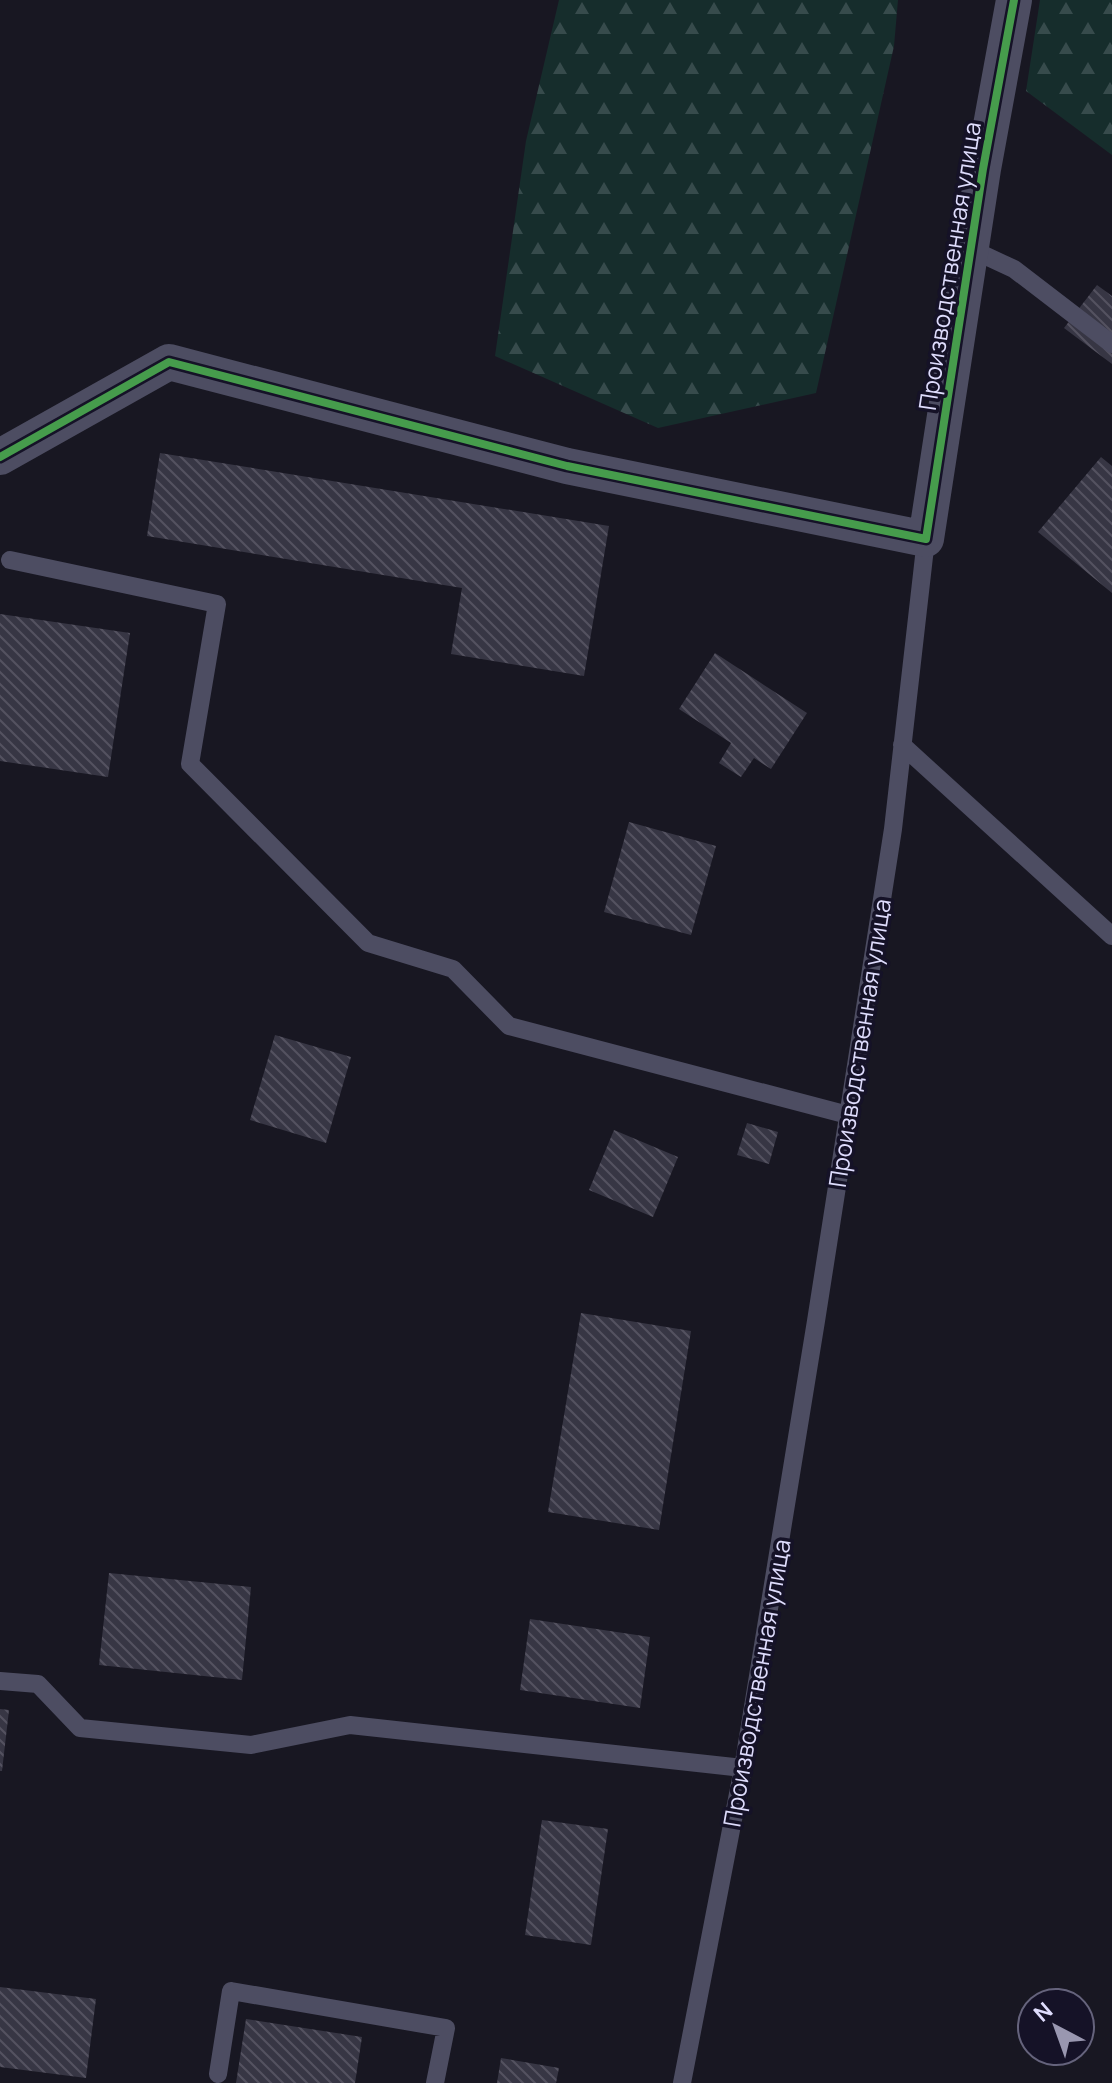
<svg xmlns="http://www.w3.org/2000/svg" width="1112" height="2083" viewBox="0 0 1112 2083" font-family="Manrope,sans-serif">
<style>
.forest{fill:url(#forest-firs)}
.building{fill:url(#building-back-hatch)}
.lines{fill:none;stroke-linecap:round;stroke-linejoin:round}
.service{stroke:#4d4d62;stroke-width:18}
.minor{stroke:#4d4d62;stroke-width:36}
.cycleway-casing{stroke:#151227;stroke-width:13}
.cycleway{stroke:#469c4c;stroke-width:8}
.labels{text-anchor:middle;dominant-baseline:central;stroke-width:7;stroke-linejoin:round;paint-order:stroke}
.street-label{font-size:24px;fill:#dedcfc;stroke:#151227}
</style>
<defs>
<pattern id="forest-firs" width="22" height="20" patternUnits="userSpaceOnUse" patternTransform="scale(2)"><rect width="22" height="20" fill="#162d2c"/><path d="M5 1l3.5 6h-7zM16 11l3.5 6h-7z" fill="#374b4c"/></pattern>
<pattern id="building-back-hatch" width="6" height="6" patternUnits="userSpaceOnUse" patternTransform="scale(2)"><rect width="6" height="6" fill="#373644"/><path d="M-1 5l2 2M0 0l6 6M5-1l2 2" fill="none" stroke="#545260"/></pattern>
</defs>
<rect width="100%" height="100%" fill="#181722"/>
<!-- forest -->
<path class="forest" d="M 559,0 L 898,0 L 894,46 L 816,393 L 658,428 L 495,356 L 526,141 Z
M 1040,0 L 1112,0 L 1112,155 L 1026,91 Z"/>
<!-- building -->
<path class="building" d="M 1097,285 L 1112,296 L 1112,364 L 1064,328 Z
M 160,453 L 609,526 L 584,676 L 451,654 L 462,588 L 147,536 Z
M 1101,457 L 1112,466 L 1112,593 L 1038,532 Z
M 0,614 L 130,633 L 108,777 L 0,761 Z
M 715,653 L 807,713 L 771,769 L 754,758 L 741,777 L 719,763 L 731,743 L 679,709 Z
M 629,822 L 716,846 L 691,935 L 604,912 Z
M 275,1035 L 351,1057 L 326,1143 L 250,1120 Z
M 747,1123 L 778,1132 L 769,1164 L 737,1155 Z
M 614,1130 L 678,1157 L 653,1217 L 589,1190 Z
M 581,1313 L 691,1331 L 659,1530 L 548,1512 Z
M 109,1573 L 251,1587 L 242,1680 L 99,1665 Z
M 530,1619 L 650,1637 L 640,1708 L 520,1690 Z
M 0,1709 L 9,1710 L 2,1771 L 0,1771 Z
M 542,1820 L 608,1829 L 591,1945 L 525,1935 Z
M 0,1987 L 96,1999 L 86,2078 L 0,2067 Z
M 246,2019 L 362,2037 L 355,2083 L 236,2083 Z
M 501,2058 L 559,2068 L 556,2083 L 497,2083 Z"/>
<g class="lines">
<!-- service -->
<path class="service" d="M 971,249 L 1014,269 L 1112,344
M 10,560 L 217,604 L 190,764 L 368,943 L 453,969 L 509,1026 L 848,1115
M 902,745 L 1112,936
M 0,1681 L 38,1684 L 80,1728 L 251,1745 L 350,1725 L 743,1768
M 218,2074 L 231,1991 L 446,2028 L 435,2083
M 682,2083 L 743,1768 L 816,1321 L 893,829 L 926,539"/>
<!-- minor -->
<path class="minor" d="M 0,457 L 169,362 L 567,466 L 926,539 L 983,169 L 1014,0"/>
<!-- cycleway casing -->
<g class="cycleway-casing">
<path id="cycleway" d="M 0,457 L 169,362 L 567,466 L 926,539 L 983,169 L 1014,0"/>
</g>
<!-- cycleway -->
<use href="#cycleway" class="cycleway"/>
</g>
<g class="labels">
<!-- street labels -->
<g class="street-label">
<text transform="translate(949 266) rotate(-81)">Производственная улица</text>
<text transform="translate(859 1043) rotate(-81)">Производственная улица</text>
<text transform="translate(756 1683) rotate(-80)">Производственная улица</text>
</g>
</g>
<!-- north arrow -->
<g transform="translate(1056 2027) rotate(319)"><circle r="38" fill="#151227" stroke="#65637c" stroke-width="2"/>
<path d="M0-6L14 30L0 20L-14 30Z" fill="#9997b0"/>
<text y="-12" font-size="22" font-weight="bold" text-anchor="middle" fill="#dedcfc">N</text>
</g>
</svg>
